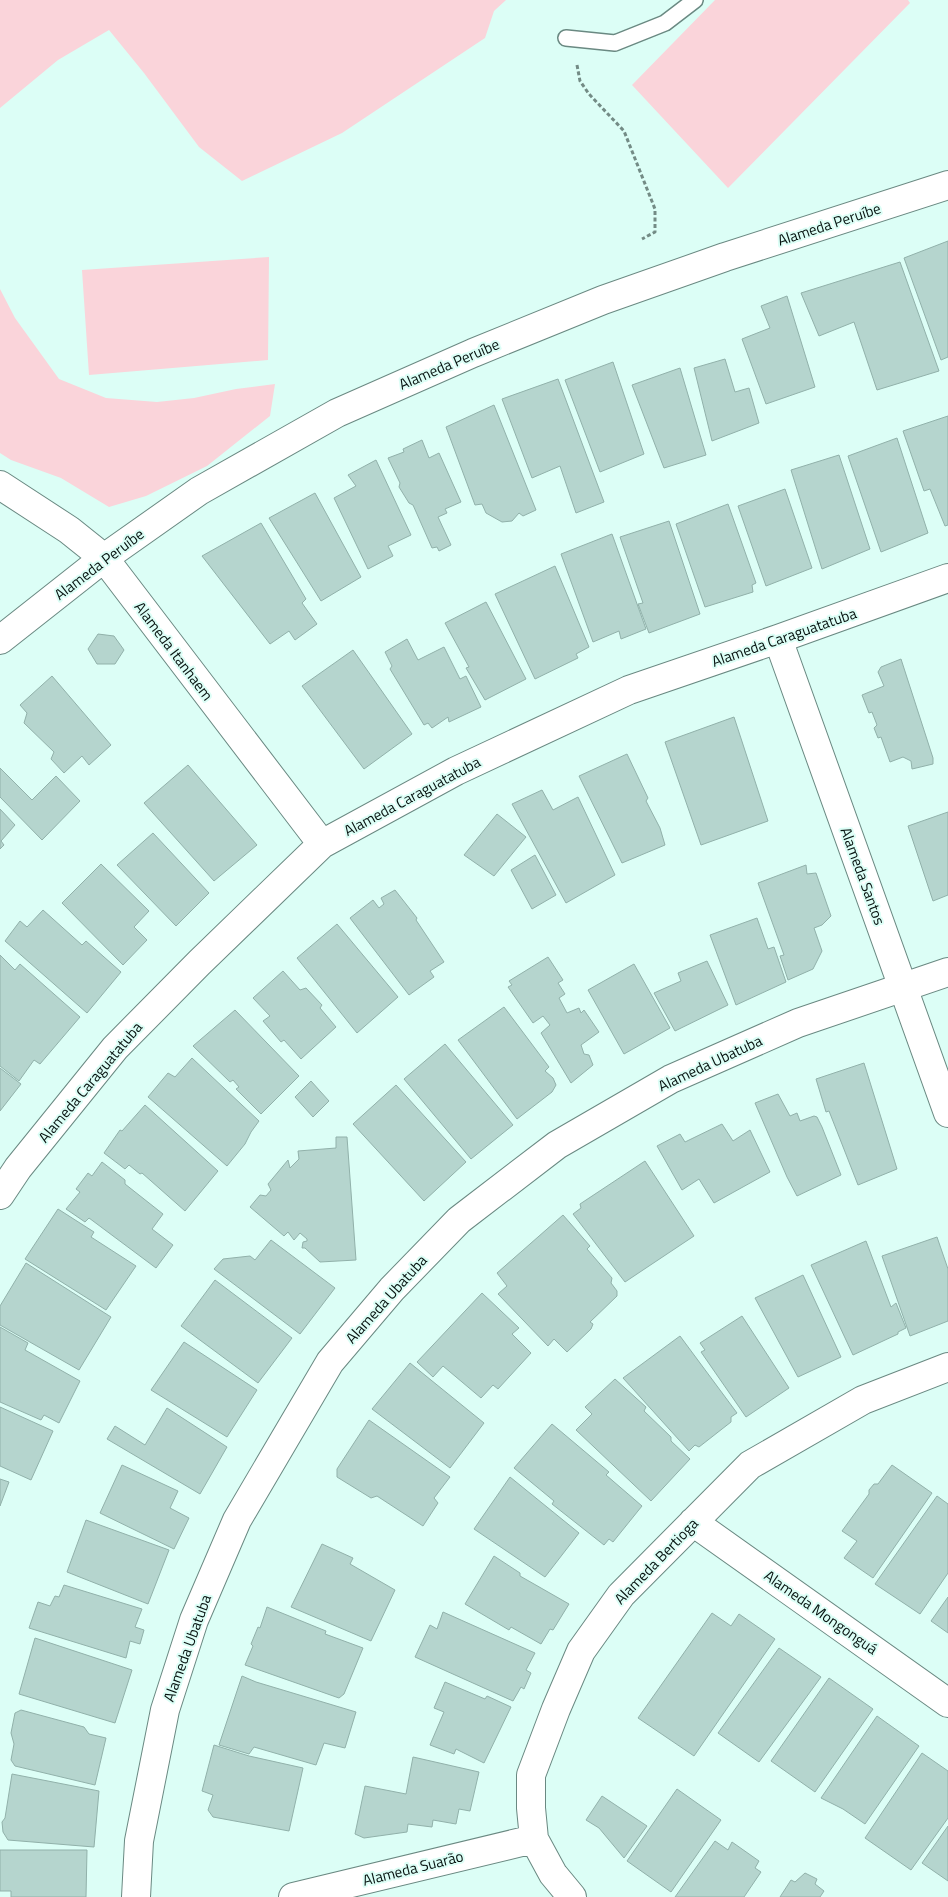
<svg xmlns="http://www.w3.org/2000/svg" width="948" height="1897" viewBox="0 0 948 1897" font-family="'Titillium Web',sans-serif">
<style>
.green{fill:#fad4da}
.building{fill:#b5d5ce;stroke:#91b1aa}
.lines{fill:none;stroke-linecap:round;stroke-linejoin:round}
.lane-casing{stroke:#6a8982;stroke-width:18}
.street-casing{stroke:#6a8982;stroke-width:30}
.path{stroke:#738b85;stroke-width:3;stroke-dasharray:4 2.5;stroke-linecap:butt}
.lane{stroke:#fff;stroke-width:15}
.street{stroke:#fff;stroke-width:28}
.labels{text-anchor:middle;dominant-baseline:central;stroke-width:4;stroke-linejoin:round;paint-order:stroke}
.street-label{font-size:15px;fill:#06120f;stroke:#dcfef6}
</style>
<rect width="100%" height="100%" fill="#dcfef6"/>
<!-- green -->
<path class="green" d="M 0,0 L 506,0 L 494,11 L 485,38 L 342,133 L 242,181 L 199,147 L 144,73 L 109,30 L 58,60 L 0,108 Z
M 715,0 L 908,0 L 910,3 L 728,188 L 632,85 Z
M 269,257 L 268,360 L 89,375 L 82,270 Z
M 0,289 L 15,318 L 59,379 L 106,398 L 157,402 L 194,398 L 236,389 L 275,384 L 270,416 L 207,466 L 146,496 L 109,507 L 61,478 L 11,460 L 0,453 Z"/>
<!-- building -->
<path class="building" d="M 948,241 L 948,357 L 941,360 L 904,258 Z
M 900,262 L 939,371 L 877,390 L 854,322 L 819,336 L 801,293 Z
M 787,296 L 815,387 L 766,404 L 742,339 L 770,328 L 761,306 Z
M 725,359 L 735,392 L 749,388 L 759,423 L 712,441 L 694,368 Z
M 613,362 L 644,454 L 600,472 L 565,380 Z
M 680,368 L 706,455 L 664,468 L 632,385 Z
M 558,379 L 604,502 L 576,513 L 560,466 L 532,478 L 502,399 Z
M 494,405 L 536,510 L 523,516 L 519,513 L 512,521 L 502,522 L 486,513 L 482,504 L 475,505 L 446,427 Z
M 948,416 L 948,525 L 945,526 L 930,489 L 924,491 L 903,431 Z
M 897,438 L 928,533 L 881,552 L 848,456 Z
M 422,440 L 429,458 L 439,453 L 461,502 L 445,509 L 447,513 L 438,517 L 451,545 L 439,551 L 437,547 L 432,548 L 413,505 L 409,503 L 399,487 L 400,483 L 388,458 L 404,452 L 403,449 Z
M 839,455 L 870,549 L 822,569 L 791,470 Z
M 376,460 L 411,535 L 388,546 L 393,556 L 368,569 L 334,498 L 356,486 L 348,475 Z
M 785,489 L 812,568 L 766,586 L 738,506 Z
M 315,493 L 361,577 L 321,601 L 269,518 Z
M 728,504 L 756,583 L 752,585 L 753,592 L 705,607 L 676,524 Z
M 669,521 L 700,614 L 649,633 L 638,604 L 643,603 L 620,537 Z
M 261,523 L 306,599 L 302,603 L 317,624 L 295,640 L 289,631 L 270,644 L 202,556 Z
M 612,534 L 646,629 L 621,639 L 619,631 L 593,642 L 561,554 Z
M 555,566 L 589,647 L 576,654 L 578,658 L 535,679 L 495,594 Z
M 486,602 L 526,679 L 485,700 L 466,668 L 469,667 L 445,623 Z
M 98,634 L 114,636 L 124,650 L 115,664 L 97,664 L 88,649 Z
M 407,639 L 418,660 L 444,647 L 460,679 L 466,676 L 481,707 L 449,722 L 448,717 L 432,728 L 428,723 L 424,725 L 390,669 L 392,666 L 385,652 Z
M 353,650 L 412,734 L 364,769 L 302,686 Z
M 901,659 L 933,758 L 933,764 L 912,769 L 911,761 L 903,757 L 890,762 L 881,737 L 878,738 L 874,728 L 877,725 L 872,712 L 869,713 L 862,695 L 884,686 L 878,672 L 881,667 Z
M 52,676 L 111,745 L 89,765 L 82,756 L 64,773 L 51,759 L 54,752 L 24,723 L 27,713 L 20,705 Z
M 734,717 L 768,821 L 701,845 L 665,742 Z
M 627,754 L 648,798 L 646,801 L 660,828 L 665,845 L 622,863 L 579,776 Z
M 188,765 L 257,845 L 214,881 L 144,803 Z
M 0,768 L 32,800 L 56,776 L 80,801 L 42,840 L 0,797 Z
M 542,790 L 553,810 L 578,797 L 615,875 L 566,903 L 512,804 Z
M 0,809 L 15,825 L 1,841 L 4,845 L 0,849 Z
M 948,812 L 948,895 L 933,901 L 908,826 Z
M 497,814 L 526,837 L 494,876 L 464,855 Z
M 153,833 L 209,893 L 176,926 L 117,865 Z
M 535,855 L 556,895 L 532,909 L 511,870 Z
M 101,864 L 149,911 L 134,927 L 147,940 L 123,965 L 62,903 Z
M 806,865 L 807,874 L 816,873 L 831,916 L 822,925 L 814,928 L 822,951 L 813,969 L 788,980 L 780,956 L 784,955 L 758,883 Z
M 395,890 L 417,918 L 416,920 L 444,962 L 430,971 L 434,977 L 409,995 L 350,918 L 373,900 L 379,908 L 384,904 L 381,898 Z
M 43,910 L 82,945 L 86,941 L 121,972 L 87,1013 L 5,941 L 20,921 L 27,927 Z
M 757,918 L 768,949 L 774,947 L 786,982 L 736,1005 L 710,935 Z
M 337,924 L 398,997 L 357,1033 L 297,958 Z
M 0,955 L 15,970 L 20,964 L 80,1017 L 40,1064 L 34,1060 L 19,1081 L 0,1066 Z
M 548,957 L 563,980 L 558,983 L 565,994 L 559,998 L 567,1013 L 579,1008 L 581,1013 L 584,1010 L 599,1032 L 581,1045 L 584,1054 L 589,1055 L 593,1065 L 571,1083 L 541,1033 L 550,1025 L 543,1016 L 533,1023 L 508,987 L 512,985 L 509,981 Z
M 707,961 L 728,1005 L 675,1031 L 654,993 L 681,981 L 678,973 Z
M 634,964 L 670,1028 L 624,1054 L 588,990 Z
M 283,971 L 300,990 L 306,988 L 322,1005 L 320,1008 L 336,1027 L 301,1059 L 284,1040 L 281,1042 L 263,1021 L 270,1016 L 253,998 Z
M 504,1007 L 549,1067 L 545,1071 L 553,1078 L 556,1085 L 552,1092 L 517,1119 L 458,1040 Z
M 235,1010 L 299,1076 L 261,1114 L 236,1089 L 239,1087 L 233,1080 L 230,1082 L 193,1046 Z
M 445,1044 L 513,1125 L 471,1159 L 404,1079 Z
M 192,1058 L 259,1121 L 251,1132 L 245,1144 L 227,1166 L 148,1097 L 168,1073 L 175,1077 Z
M 864,1063 L 897,1169 L 858,1185 L 829,1111 L 826,1112 L 816,1079 Z
M 0,1068 L 21,1084 L 0,1111 Z
M 311,1081 L 329,1101 L 313,1117 L 295,1097 Z
M 396,1085 L 466,1162 L 424,1201 L 353,1124 Z
M 778,1094 L 790,1116 L 797,1113 L 800,1121 L 814,1116 L 817,1117 L 822,1127 L 841,1175 L 797,1196 L 787,1177 L 755,1103 Z
M 145,1105 L 218,1171 L 185,1211 L 142,1173 L 140,1174 L 129,1165 L 125,1169 L 104,1153 L 120,1130 L 122,1131 Z
M 722,1124 L 733,1141 L 750,1130 L 770,1172 L 714,1203 L 699,1179 L 682,1190 L 657,1146 L 680,1134 L 685,1142 Z
M 336,1137 L 347,1137 L 356,1260 L 320,1262 L 305,1248 L 302,1248 L 303,1242 L 307,1241 L 307,1239 L 300,1233 L 294,1240 L 288,1232 L 284,1236 L 250,1207 L 260,1195 L 266,1196 L 271,1190 L 268,1184 L 288,1160 L 290,1168 L 299,1159 L 298,1151 L 336,1148 Z
M 645,1161 L 694,1236 L 625,1282 L 573,1214 L 581,1208 L 580,1204 Z
M 102,1162 L 125,1180 L 125,1184 L 163,1214 L 152,1229 L 173,1245 L 156,1268 L 89,1218 L 85,1222 L 66,1209 L 80,1192 L 76,1189 L 88,1173 L 92,1176 Z
M 58,1209 L 94,1232 L 91,1237 L 136,1266 L 106,1310 L 25,1259 Z
M 563,1215 L 590,1246 L 587,1249 L 612,1278 L 611,1283 L 617,1291 L 617,1296 L 590,1322 L 593,1324 L 591,1329 L 567,1352 L 554,1339 L 548,1346 L 498,1294 L 507,1286 L 497,1273 Z
M 937,1237 L 948,1269 L 948,1321 L 910,1336 L 882,1256 Z
M 271,1240 L 335,1288 L 300,1334 L 214,1269 L 223,1259 L 250,1256 L 255,1260 Z
M 866,1241 L 891,1307 L 896,1303 L 906,1328 L 898,1332 L 898,1334 L 853,1355 L 811,1265 Z
M 26,1263 L 111,1317 L 79,1370 L 0,1325 L 0,1306 Z
M 803,1275 L 841,1357 L 798,1377 L 755,1298 Z
M 215,1280 L 292,1338 L 258,1383 L 181,1326 Z
M 482,1293 L 519,1328 L 512,1334 L 531,1353 L 498,1389 L 493,1385 L 481,1398 L 443,1366 L 433,1377 L 417,1362 Z
M 742,1316 L 789,1388 L 746,1417 L 701,1352 L 705,1350 L 700,1343 Z
M 0,1327 L 28,1343 L 25,1350 L 80,1381 L 59,1423 L 44,1415 L 41,1420 L 0,1402 Z
M 680,1336 L 737,1413 L 731,1417 L 731,1422 L 699,1447 L 695,1445 L 689,1451 L 623,1378 Z
M 184,1342 L 257,1390 L 227,1437 L 151,1390 Z
M 410,1363 L 484,1423 L 450,1468 L 372,1409 Z
M 615,1379 L 646,1407 L 644,1411 L 671,1437 L 671,1441 L 690,1459 L 651,1501 L 576,1430 L 592,1414 L 585,1407 Z
M 0,1407 L 53,1431 L 31,1480 L 0,1466 Z
M 167,1408 L 227,1447 L 200,1494 L 107,1439 L 115,1426 L 145,1445 Z
M 369,1420 L 450,1477 L 434,1498 L 438,1503 L 423,1526 L 377,1496 L 371,1498 L 337,1477 L 337,1469 Z
M 552,1424 L 609,1472 L 606,1475 L 642,1506 L 613,1542 L 609,1539 L 604,1545 L 552,1504 L 554,1501 L 514,1468 Z
M 122,1465 L 178,1491 L 170,1508 L 189,1518 L 174,1549 L 100,1513 Z
M 892,1465 L 932,1493 L 873,1578 L 844,1558 L 857,1541 L 842,1531 L 869,1494 L 869,1490 L 874,1484 L 878,1484 Z
M 510,1477 L 579,1533 L 545,1577 L 474,1529 Z
M 0,1479 L 9,1482 L 0,1506 Z
M 937,1496 L 948,1504 L 948,1573 L 920,1614 L 875,1584 Z
M 86,1520 L 169,1550 L 148,1604 L 67,1572 Z
M 322,1544 L 353,1558 L 350,1564 L 395,1590 L 371,1641 L 291,1607 Z
M 494,1556 L 520,1573 L 520,1576 L 569,1604 L 553,1630 L 550,1629 L 541,1644 L 511,1627 L 509,1630 L 465,1604 Z
M 64,1585 L 142,1609 L 135,1627 L 144,1630 L 140,1644 L 130,1641 L 126,1658 L 29,1628 L 38,1602 L 50,1606 L 55,1596 L 59,1597 Z
M 948,1597 L 948,1633 L 931,1621 Z
M 267,1607 L 326,1631 L 325,1634 L 363,1648 L 344,1694 L 339,1698 L 245,1665 L 253,1646 L 251,1644 L 258,1627 L 260,1628 Z
M 443,1612 L 535,1653 L 526,1670 L 531,1673 L 524,1689 L 521,1687 L 513,1701 L 415,1657 L 430,1625 L 437,1629 Z
M 712,1613 L 731,1626 L 739,1614 L 775,1639 L 694,1756 L 638,1718 Z
M 35,1638 L 132,1670 L 115,1723 L 19,1694 Z
M 779,1648 L 821,1677 L 759,1762 L 718,1733 Z
M 242,1676 L 256,1682 L 356,1712 L 345,1748 L 324,1743 L 316,1765 L 254,1747 L 249,1754 L 219,1745 Z
M 829,1678 L 873,1709 L 815,1792 L 771,1761 Z
M 445,1682 L 485,1699 L 487,1696 L 511,1707 L 484,1763 L 456,1749 L 454,1754 L 430,1745 L 444,1712 L 434,1708 Z
M 21,1710 L 84,1727 L 89,1734 L 106,1738 L 95,1785 L 15,1766 L 11,1760 L 14,1744 L 11,1733 L 15,1713 Z
M 877,1716 L 919,1746 L 865,1824 L 843,1809 L 821,1798 Z
M 214,1745 L 249,1756 L 303,1768 L 289,1831 L 213,1817 L 208,1810 L 213,1795 L 202,1791 Z
M 922,1753 L 948,1771 L 948,1818 L 911,1870 L 865,1838 Z
M 413,1757 L 479,1772 L 470,1811 L 459,1809 L 456,1824 L 433,1820 L 432,1827 L 408,1824 L 407,1832 L 364,1838 L 355,1834 L 365,1786 L 406,1794 Z
M 12,1774 L 99,1791 L 94,1847 L 8,1840 L 3,1832 L 2,1822 L 5,1818 Z
M 677,1789 L 721,1820 L 671,1892 L 627,1861 Z
M 602,1796 L 647,1826 L 624,1858 L 599,1828 L 586,1820 Z
M 948,1826 L 948,1881 L 922,1863 Z
M 715,1841 L 728,1850 L 732,1842 L 759,1861 L 755,1868 L 761,1872 L 744,1897 L 675,1897 Z
M 0,1850 L 87,1850 L 86,1897 L 11,1897 L 11,1891 L 0,1891 Z
M 805,1873 L 817,1879 L 815,1884 L 824,1891 L 820,1897 L 780,1897 L 791,1880 L 795,1882 Z"/>
<g class="lines">
<!-- lane casing -->
<g class="lane-casing">
<path id="lane" d="M 566,38 L 615,43 L 665,23 L 695,0"/>
</g>
<!-- street casing -->
<g class="street-casing">
<path id="street" d="M 0,485 L 69,530 L 104,558 L 322,844
M 778,639 L 948,1113
M 0,640 L 104,558 L 199,491 L 337,413 L 473,353 L 603,300 L 725,257 L 948,185
M 0,1195 L 18,1168 L 115,1048 L 199,963 L 322,844 L 456,771 L 629,690 L 778,639 L 948,578
M 693,1522 L 948,1703
M 136,1897 L 139,1841 L 165,1710 L 194,1620 L 237,1520 L 330,1362 L 392,1289 L 459,1220 L 557,1145 L 671,1079 L 798,1023 L 948,972
M 293,1897 L 534,1839
M 572,1897 L 553,1874 L 534,1839 L 531,1808 L 531,1775 L 556,1709 L 581,1651 L 621,1595 L 750,1465 L 863,1400 L 948,1367"/>
</g>
<!-- path -->
<path class="path" d="M 577,65 L 580,81 L 589,94 L 624,131 L 655,209 L 655,232 L 642,239"/>
<!-- lane -->
<use href="#lane" class="lane"/>
<!-- street -->
<use href="#street" class="street"/>
</g>
<g class="labels">
<!-- street labels -->
<g class="street-label">
<text transform="translate(829 224) rotate(-18)">Alameda Peruíbe</text>
<text transform="translate(449 364) rotate(-23)">Alameda Peruíbe</text>
<text transform="translate(99 564) rotate(-37)">Alameda Peruíbe</text>
<text transform="translate(784 637) rotate(-19)">Alameda Caraguatatuba</text>
<text transform="translate(174 651) rotate(53)">Alameda Itanhaem</text>
<text transform="translate(412 796) rotate(-28)">Alameda Caraguatatuba</text>
<text transform="translate(863 876) rotate(70)">Alameda Santos</text>
<text transform="translate(710 1063) rotate(-25)">Alameda Ubatuba</text>
<text transform="translate(90 1082) rotate(-50)">Alameda Caraguatatuba</text>
<text transform="translate(386 1299) rotate(-48)">Alameda Ubatuba</text>
<text transform="translate(656 1561) rotate(-46)">Alameda Bertioga</text>
<text transform="translate(821 1612) rotate(35)">Alameda Mongonguá</text>
<text transform="translate(187 1648) rotate(-70)">Alameda Ubatuba</text>
<text transform="translate(413 1868) rotate(-14)">Alameda Suarão</text>
</g>
</g>
</svg>
